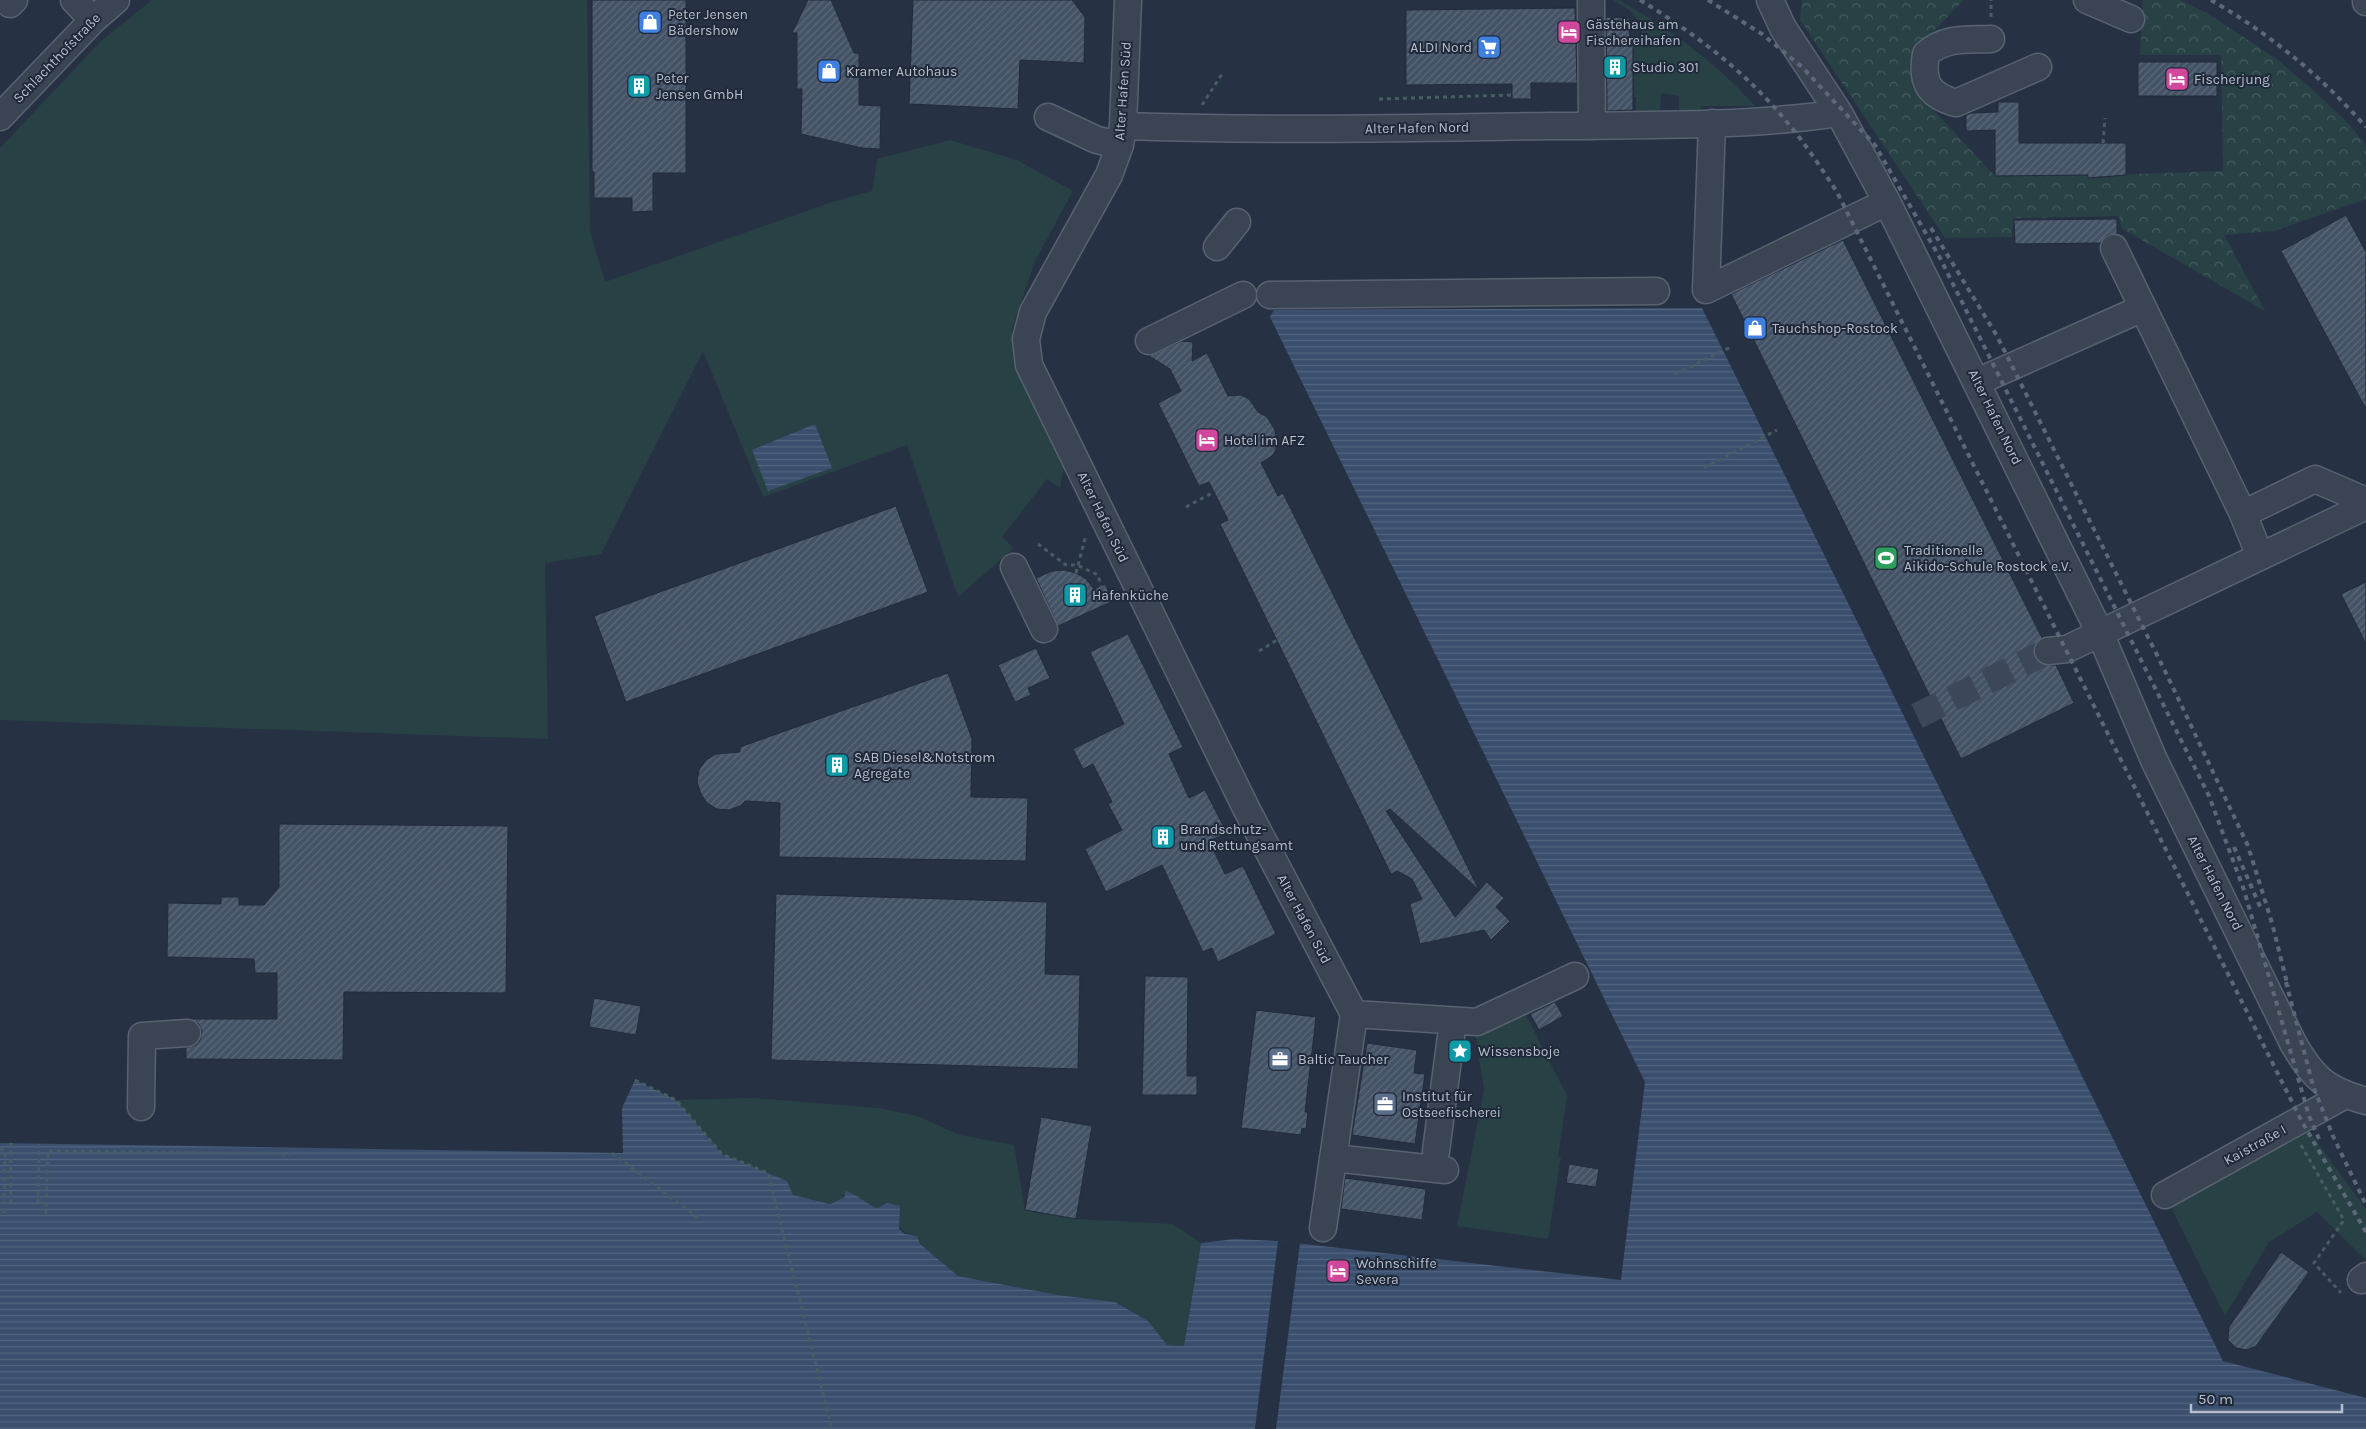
<svg xmlns="http://www.w3.org/2000/svg" width="2366" height="1429" viewBox="0 0 2366 1429" font-family="Karla,sans-serif">
<style>
.green{fill:#284145}
.forest{fill:url(#forest-crowns)}
.water{fill:url(#water-rules)}
.pier{fill:#263244}
.building{fill:url(#building-hatch);stroke:#212b3b}
.lines{fill:none;stroke-linecap:round;stroke-linejoin:round}
.minor-tunnel{stroke:#3c4759;stroke-width:26;stroke-dasharray:26 13;stroke-linecap:butt}
.minor-casing{stroke:#586271;stroke-width:29}
.path{stroke:#465e61;stroke-width:3;stroke-dasharray:4 4;stroke-linecap:butt}
.minor{stroke:#3a4453;stroke-width:26}
.rail{stroke:#5c687a;stroke-width:4;stroke-dasharray:5 5;stroke-linecap:butt}
.labels{text-anchor:middle;dominant-baseline:central;stroke-width:4;stroke-linejoin:round;paint-order:stroke}
.poi-label{font-size:14px;fill:#b7bfcd;stroke:#1f2939;text-anchor:start}
.street-label{font-size:14px;fill:#b7bfcd;stroke:#1f2939}
</style>
<defs>
<pattern id="forest-crowns" width="20" height="18" patternUnits="userSpaceOnUse" patternTransform="scale(1.25)"><rect width="20" height="18" fill="#284145"/><path d="M2 6a3 3 0 1 1 6 0M12 15a3 3 0 1 1 6 0" fill="none" stroke="#455b5f"/></pattern>
<pattern id="water-rules" width="6" height="5" patternUnits="userSpaceOnUse" patternTransform="scale(1.25)"><rect width="6" height="5" fill="#3a4e6d"/><path d="M0 2.5h6" fill="none" stroke="#546681"/></pattern>
<pattern id="building-hatch" width="6" height="6" patternUnits="userSpaceOnUse" patternTransform="scale(1.25)"><rect width="6" height="6" fill="#445266"/><path d="M-1 1l2-2M0 6l6-6M5 7l2-2" fill="none" stroke="#5d697b"/></pattern>
</defs>
<rect width="100%" height="100%" fill="#263244"/>
<!-- green -->
<path class="green" d="M 152,0 L 587,0 L 590,231 L 605,282 L 835,201 L 872,191 L 877,159 L 950,140 L 1017,160 L 1073,191 L 1035,261 L 1012,329 L 1014,361 L 1064,467 L 1060,488 L 1047,479 L 1002,537 L 1014,548 L 958,597 L 907,445 L 763,497 L 703,351 L 601,554 L 545,563 L 548,739 L 0,720 L 0,148 L 101,41 Z
M 1613,0 L 1619,0 C 1670,29 1716,62 1755,106 L 1701,106 L 1700,110 L 1679,111 L 1679,96 L 1661,93 L 1660,111 L 1636,112 L 1636,97 L 1633,97 L 1633,39 L 1643,37 C 1638,15 1633,11 1613,0 Z
M 1522,1007 L 1567,1096 L 1558,1157 L 1561,1156 L 1548,1239 L 1457,1226 L 1484,1090 L 1475,1032 Z
M 753,1098 L 879,1108 L 917,1116 L 960,1135 L 1014,1145 L 1025,1210 L 1076,1219 L 1173,1224 L 1201,1243 L 1184,1346 L 1166,1345 L 1148,1321 L 1115,1302 L 1058,1295 L 958,1276 L 920,1244 L 917,1236 C 896,1232 895,1220 887,1203 L 877,1208 C 864,1203 861,1196 845,1191 L 845,1197 L 830,1204 L 793,1195 L 787,1181 L 722,1154 L 676,1100 Z
M 2301,1120 L 2366,1209 L 2366,1260 L 2317,1212 L 2269,1242 L 2225,1316 L 2165,1195 Z"/>
<!-- forest -->
<path class="forest" d="M 1802,0 L 1964,0 L 1921,44 L 1914,67 L 1912,87 L 1995,176 L 2088,175 L 2088,178 L 2105,178 L 2105,175 L 2223,171 L 2221,55 L 2140,55 L 2143,0 L 2180,0 L 2207,13 L 2278,60 L 2314,91 L 2348,123 L 2366,145 L 2366,199 L 2274,231 L 2224,235 L 2265,311 L 2121,228 L 2119,216 L 2013,218 L 2012,237 L 1945,238 L 1800,20 Z"/>
<!-- water -->
<path class="water" d="M 1702,308 L 2223,1361 L 2366,1398 L 2366,1429 L 0,1429 L 0,1143 L 623,1153 L 622,1108 L 635,1080 L 676,1100 L 722,1154 L 787,1181 L 793,1195 L 830,1204 L 845,1197 L 845,1191 C 860,1195 864,1203 877,1208 L 887,1203 L 900,1206 L 899,1229 L 905,1234 L 917,1236 L 920,1244 L 958,1276 L 1058,1295 L 1115,1302 L 1148,1321 L 1167,1345 L 1184,1346 L 1201,1243 L 1235,1239 L 1278,1241 L 1621,1280 L 1645,1082 L 1270,317 L 1274,310 Z
M 815,424 L 832,468 L 768,491 L 752,450 Z"/>
<!-- pier -->
<path class="pier" d="M 1278,1241 L 1300,1243 L 1276,1429 L 1255,1429 Z"/>
<!-- building -->
<path class="building" d="M 592,0 L 686,0 L 686,173 L 653,173 L 653,211 L 632,212 L 632,198 L 594,198 L 594,172 L 592,172 Z
M 808,0 L 831,0 L 854,53 L 859,53 L 859,105 L 881,106 L 880,149 L 862,148 L 801,134 L 802,89 L 797,89 L 797,33 L 792,33 Z
M 913,0 L 1072,0 L 1085,17 L 1084,63 L 1020,60 L 1018,109 L 909,104 Z
M 1575,8 L 1577,83 L 1531,83 L 1531,99 L 1512,99 L 1512,84 L 1406,85 L 1406,10 Z
M 1606,17 L 1629,18 L 1630,39 L 1633,39 L 1633,110 L 1607,111 Z
M 2138,62 L 2217,62 L 2217,96 L 2138,96 Z
M 1998,102 L 2019,102 L 2019,143 L 2126,143 L 2126,175 L 2088,178 L 2088,175 L 1995,176 L 1995,130 L 1966,131 L 1966,115 L 1972,113 L 1998,112 Z
M 2346,215 L 2366,252 L 2366,409 L 2281,251 Z
M 2117,219 L 2117,234 L 2107,235 L 2100,243 L 2015,244 L 2014,220 Z
M 1843,240 L 2042,638 L 2034,645 L 2033,653 L 2036,659 L 2042,665 L 2056,665 L 2074,703 L 1961,759 L 1731,294 Z
M 1182,341 L 1193,342 L 1192,361 L 1207,353 L 1228,396 L 1241,395 L 1249,399 L 1258,412 L 1267,417 L 1275,430 L 1276,449 L 1273,455 L 1261,463 L 1278,496 L 1283,493 L 1479,890 L 1390,809 L 1386,811 L 1455,917 L 1487,882 L 1504,898 L 1496,907 L 1510,921 L 1491,940 L 1484,930 L 1420,944 L 1410,904 L 1422,899 L 1412,879 L 1397,871 L 1391,874 L 1220,524 L 1228,520 L 1209,482 L 1199,486 L 1158,403 L 1181,391 L 1170,369 L 1149,356 Z
M 896,506 L 928,592 L 626,702 L 594,616 Z
M 1064,570 L 1076,573 L 1086,579 L 1094,589 L 1105,584 L 1113,601 L 1058,626 L 1036,578 L 1052,571 Z
M 2366,582 L 2366,644 L 2341,594 Z
M 1128,634 L 1183,747 L 1169,754 L 1189,798 L 1205,790 L 1227,833 L 1209,841 L 1225,874 L 1243,866 L 1276,934 L 1218,962 L 1212,948 L 1203,952 L 1162,865 L 1106,892 L 1085,849 L 1122,830 L 1108,804 L 1112,802 L 1093,764 L 1083,769 L 1073,749 L 1124,724 L 1090,652 Z
M 1036,648 L 1050,678 L 1028,688 L 1031,695 L 1015,702 L 998,665 Z
M 948,673 L 972,739 L 971,797 L 1028,798 L 1026,861 L 779,857 L 780,803 L 745,801 L 740,806 L 729,810 L 717,809 L 707,803 L 701,794 L 697,782 L 699,770 L 706,760 L 716,754 L 740,752 L 740,747 Z
M 279,824 L 508,826 L 506,993 L 344,992 L 343,1060 L 186,1059 L 186,1048 L 196,1045 L 200,1040 L 202,1032 L 199,1024 L 189,1019 L 277,1019 L 277,973 L 255,973 L 254,959 L 167,957 L 168,903 L 221,904 L 221,897 L 239,897 L 239,905 L 264,905 L 279,887 Z
M 776,894 L 1047,902 L 1045,974 L 1080,975 L 1078,1069 L 771,1060 Z
M 1145,976 L 1188,977 L 1187,1076 L 1197,1076 L 1197,1095 L 1142,1095 Z
M 594,998 L 641,1006 L 636,1035 L 589,1027 Z
M 1555,1002 L 1563,1016 L 1539,1030 L 1530,1014 Z
M 1256,1010 L 1316,1017 L 1305,1112 L 1308,1112 L 1306,1129 L 1302,1128 L 1301,1135 L 1241,1128 Z
M 1367,1043 L 1417,1050 L 1414,1073 L 1425,1074 L 1415,1144 L 1352,1135 Z
M 1041,1117 L 1092,1126 L 1076,1219 L 1025,1210 Z
M 1569,1164 L 1599,1169 L 1596,1187 L 1566,1183 Z
M 1345,1178 L 1426,1189 L 1422,1220 L 1341,1209 Z
M 2281,1252 L 2309,1272 L 2256,1346 L 2247,1350 L 2236,1348 L 2228,1340 L 2229,1327 Z"/>
<g class="lines">
<!-- minor-tunnel -->
<path class="minor-tunnel" d="M 1917,716 L 2048,651"/>
<!-- minor casing -->
<g class="minor-casing">
<path id="minor" d="M 6,0 L 10,4 L 14,0
M 74,0 L 93,20
M 1128,0 L 1123,126 L 1120,145 L 1109,175 L 1033,312 L 1026,339 L 1029,365 L 1247,810 L 1354,1014 L 1323,1228
M 1591,0 L 1592,126
M 1770,0 L 1783,28 L 1839,113 L 1887,202 L 2100,633 L 2154,760 L 2293,1043 C 2313,1078 2326,1090 2366,1101
M 2087,0 L 2131,19
M 2366,0 L 2366,2
M 1991,39 C 1966,40 1945,37 1926,54 C 1921,82 1928,95 1956,103 L 2038,67
M 0,117 L 93,20 L 116,0
M 1048,117 L 1097,140 L 1120,145
M 1712,123 L 1706,290 L 1887,202
M 1123,126 C 1265,131 1407,128 1549,126 C 1645,125 1744,127 1839,113
M 1217,247 L 1237,222
M 2114,248 L 2243,514
M 1270,295 L 1656,291
M 1149,341 L 1243,295
M 1977,382 L 2143,308
M 2260,556 L 2243,514 L 2315,479 L 2366,501
M 1014,567 L 1044,629
M 2048,651 L 2067,649 L 2366,506
M 1354,1014 L 1477,1022 L 1575,976
M 141,1107 L 142,1036 L 187,1033
M 1436,1151 L 1453,1021
M 1333,1158 L 1445,1170
M 2165,1195 L 2345,1095
M 2361,1280 L 2366,1276"/>
</g>
<!-- path -->
<path class="path" d="M 1991,17 L 1991,0
M 1630,28 L 1644,28
M 1379,99 L 1512,95
M 1202,105 L 1222,74
M 2103,143 L 2105,118
M 1675,374 L 1731,347
M 1704,468 L 1777,430
M 1186,507 L 1214,492
M 1038,544 L 1066,565 L 1077,565 L 1098,575 L 1101,586
M 1076,573 L 1086,535
M 1259,651 L 1297,628
M 635,1080 L 676,1100 L 722,1154 L 768,1173 L 832,1429
M 2301,1145 L 2344,1220 L 2314,1263 L 2341,1293
M 0,1149 L 5,1150 L 4,1213
M 612,1153 L 701,1220
M 11,1203 L 11,1143
M 38,1203 L 39,1144
M 46,1214 L 48,1151 L 291,1154"/>
<!-- minor -->
<use href="#minor" class="minor"/>
<!-- rail -->
<path class="rail" d="M 1640,0 C 1694,33 1746,72 1786,121 C 1805,143 1821,168 1837,192 L 2301,1120 L 2366,1232
M 1708,0 L 1762,34 L 1802,67 L 1875,145 L 1940,258 L 2209,796 L 2244,890 L 2309,1116 L 2319,1139
M 2211,0 C 2271,35 2320,75 2366,127
M 1931,228 L 1997,336 L 2168,677 L 2248,846 L 2272,923 L 2288,987
M 2234,847 L 2262,911
M 2286,982 L 2313,1086 L 2333,1136 L 2366,1205"/>
</g>
<!-- icons -->
<defs>
<g id="shop-square" transform="scale(1.25)"><rect x="-9" y="-9" width="18" height="18" rx="4" fill="#3f7fe0" stroke="#1f2939"/><path d="M-5-2.5h2.3a2.7 3.5 0 0 1 5.4 0H5L5.5 6h-11ZM-1.5-2.5h3a1.5 2.3 0 0 0-3 0Z" fill="#fff"/></g>
<g id="hotel-square" transform="scale(1.25)"><rect x="-9" y="-9" width="18" height="18" rx="4" fill="#d1479c" stroke="#1f2939"/><path d="M-6-4.5h1.5V1H6V5H4.5V3h-9V5H-6ZM-4 0a1.8 1.8 0 1 1 3.6 0ZM.5 0V-2.5h3Q6-2.5 6 0Z" fill="#fff"/></g>
<g id="supermarket-square" transform="scale(1.25)"><rect x="-9" y="-9" width="18" height="18" rx="4" fill="#3f7fe0" stroke="#1f2939"/><path d="M-6-5.5h2.5l.6 2H6L4.5 2H-2.5L-4.4-4H-6ZM-1.5 3.2a1.3 1.3 0 1 0 .1 0ZM3 3.2a1.3 1.3 0 1 0 .1 0Z" fill="#fff"/></g>
<g id="building-square" transform="scale(1.25)"><rect x="-9" y="-9" width="18" height="18" rx="4" fill="#0f9aa8" stroke="#1f2939"/><path d="M-4-6H4V6H1V3H-1V6H-4ZM-2.5-4.3h1.7v1.8h-1.7ZM.8-4.3h1.7v1.8H.8ZM-2.5-1h1.7V.8h-1.7ZM.8-1h1.7V.8H.8Z" fill="#fff"/></g>
<g id="stadium-square" transform="scale(1.25)"><rect x="-9" y="-9" width="18" height="18" rx="4" fill="#2e9e5b" stroke="#1f2939"/><path d="M0-5a6.5 5 0 1 0 0 10a6.5 5 0 1 0 0-10ZM-3.5-1.8h7v3.6h-7Z" fill="#fff"/></g>
<g id="sight-square" transform="scale(1.25)"><rect x="-9" y="-9" width="18" height="18" rx="4" fill="#0f9aa8" stroke="#1f2939"/><path d="M0-6L1.8-2.2L6-1.7L2.9 1.2L3.7 5.4L0 3.3L-3.7 5.4L-2.9 1.2L-6-1.7L-1.8-2.2Z" fill="#fff"/></g>
<g id="office-square" transform="scale(1.25)"><rect x="-9" y="-9" width="18" height="18" rx="4" fill="#5c6f8a" stroke="#1f2939"/><path d="M-6-3h4V-5.5h4V-3h4V5H-6ZM-1-4.5V-3h2v-1.5ZM-6 0V1H6V0Z" fill="#fff"/></g>
</defs>
<g fill-rule="evenodd">
<use href="#shop-square" x="650" y="22"/>
<use href="#hotel-square" x="1569" y="32"/>
<use href="#supermarket-square" x="1489" y="47"/>
<use href="#building-square" x="1615" y="67"/>
<use href="#shop-square" x="829" y="71"/>
<use href="#hotel-square" x="2177" y="79"/>
<use href="#building-square" x="639" y="86"/>
<use href="#shop-square" x="1755" y="328"/>
<use href="#hotel-square" x="1207" y="440"/>
<use href="#stadium-square" x="1886" y="558"/>
<use href="#building-square" x="1075" y="595"/>
<use href="#building-square" x="837" y="765"/>
<use href="#building-square" x="1163" y="837"/>
<use href="#sight-square" x="1460" y="1051"/>
<use href="#office-square" x="1280" y="1059"/>
<use href="#office-square" x="1385" y="1104"/>
<use href="#hotel-square" x="1338" y="1271"/>
</g>
<g class="labels">
<!-- poi labels -->
<g class="poi-label">
<text x="668" y="14">Peter Jensen<tspan x="668" dy="16">Bädershow</tspan></text>
<text x="1586" y="24">Gästehaus am<tspan x="1586" dy="16">Fischereihafen</tspan></text>
<text x="1472" y="47" text-anchor="end">ALDI Nord</text>
<text x="1632" y="67">Studio 301</text>
<text x="846" y="71">Kramer Autohaus</text>
<text x="656" y="78">Peter<tspan x="656" dy="16">Jensen GmbH</tspan></text>
<text x="2194" y="79">Fischerjung</text>
<text x="1772" y="328">Tauchshop-Rostock</text>
<text x="1224" y="440">Hotel im AFZ</text>
<text x="1904" y="550">Traditionelle<tspan x="1904" dy="16">Aikido-Schule Rostock e.V.</tspan></text>
<text x="1092" y="595">Hafenküche</text>
<text x="854" y="757">SAB Diesel&amp;Notstrom<tspan x="854" dy="16">Agregate</tspan></text>
<text x="1180" y="829">Brandschutz-<tspan x="1180" dy="16">und Rettungsamt</tspan></text>
<text x="1478" y="1051">Wissensboje</text>
<text x="1298" y="1059">Baltic Taucher</text>
<text x="1402" y="1096">Institut für<tspan x="1402" dy="16">Ostseefischerei</tspan></text>
<text x="1356" y="1263">Wohnschiffe<tspan x="1356" dy="16">Severa</tspan></text>
</g>
<!-- street labels -->
<g class="street-label">
<text transform="translate(57 58) rotate(-46)">Schlachthofstraße</text>
<text transform="translate(1123 91) rotate(-86)">Alter Hafen Süd</text>
<text transform="translate(1417 128) rotate(-1)">Alter Hafen Nord</text>
<text transform="translate(1995 417) rotate(64)">Alter Hafen Nord</text>
<text transform="translate(1103 517) rotate(64)">Alter Hafen Süd</text>
<text transform="translate(2215 883) rotate(63)">Alter Hafen Nord</text>
<text transform="translate(1304 919) rotate(62)">Alter Hafen Süd</text>
<text transform="translate(2255 1145) rotate(-29)">Kaistraße I</text>
</g>
</g>
<!-- scale -->
<path d="M2191 1404v8h151v-8" fill="none" stroke="#b7bfcd" stroke-width="2.5"/>
<text x="2198" y="1404" font-size="15" fill="#b7bfcd" stroke="#1f2939" stroke-width="4" paint-order="stroke">50 m</text>
</svg>
